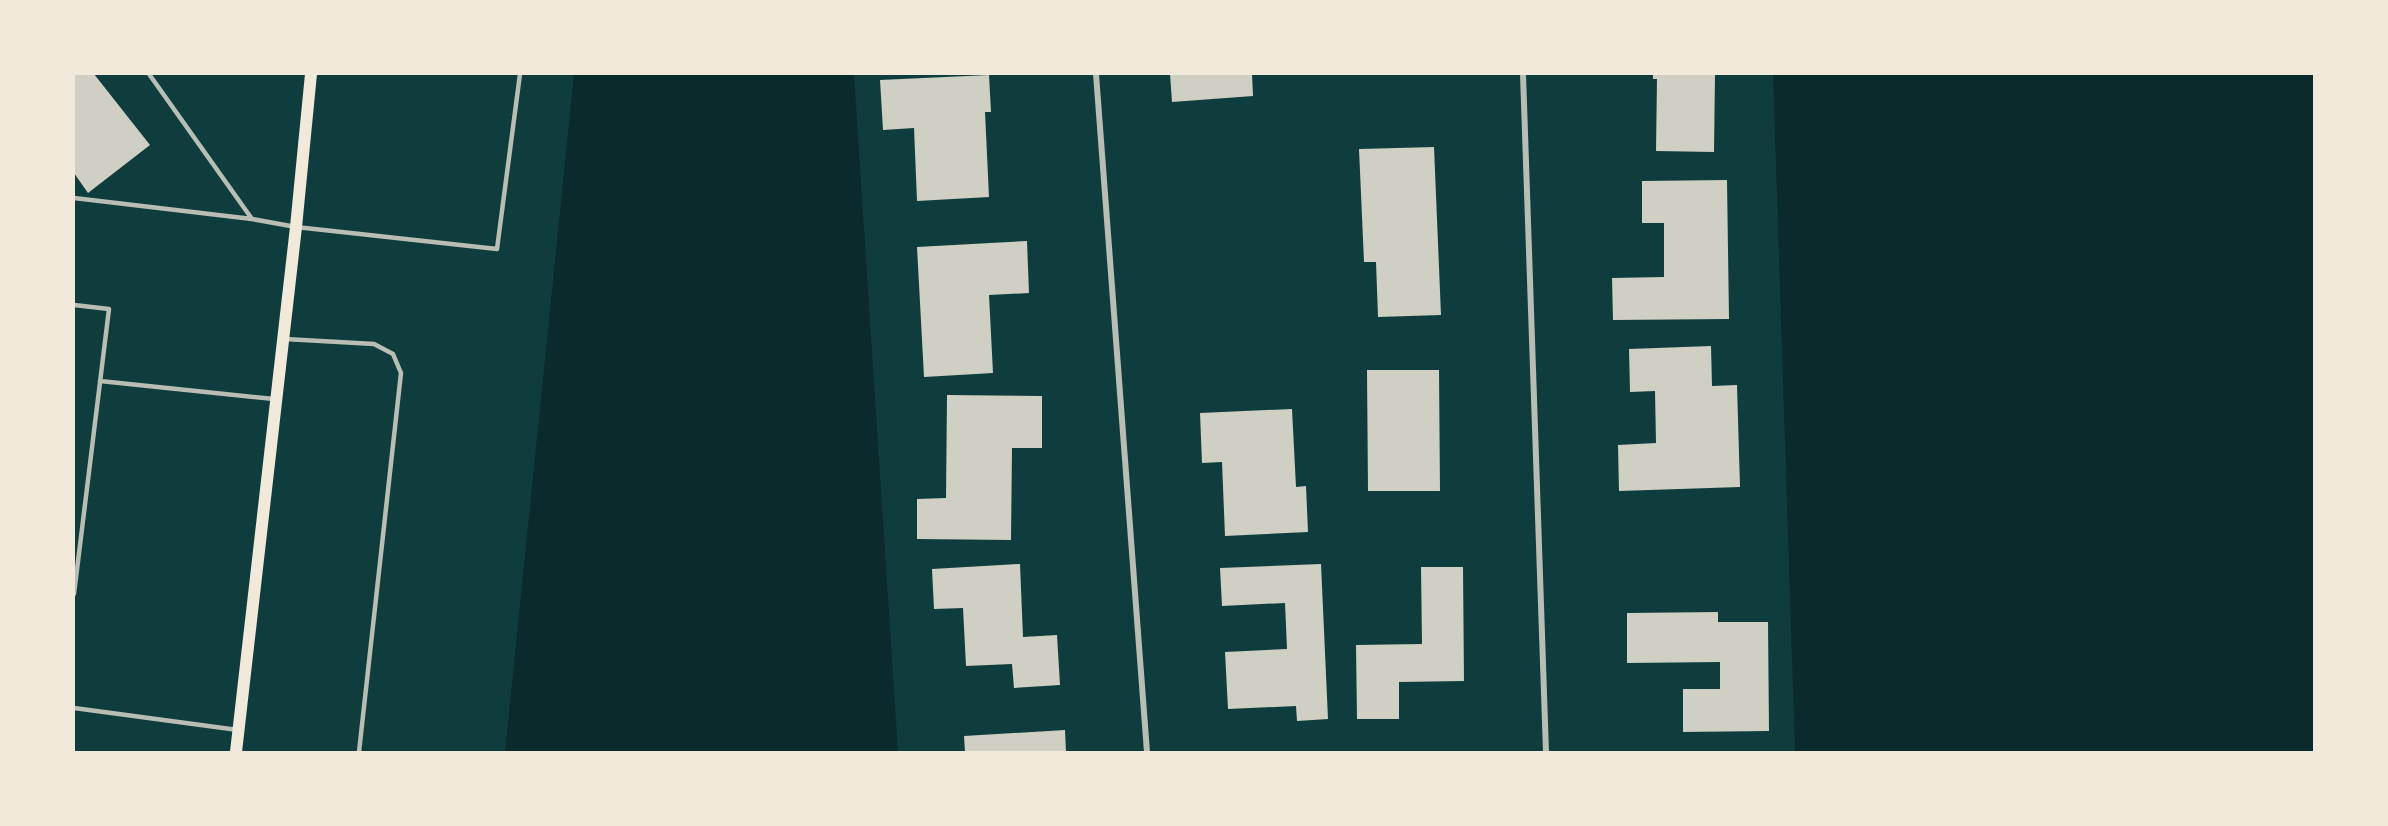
<svg xmlns="http://www.w3.org/2000/svg" width="2388" height="826" viewBox="0 0 2388 826" font-family="Poppins,sans-serif">
<style>
.water{fill:#0a2a2b}
.building{fill:#cfcfc3}
.lines{fill:none;stroke-linecap:round;stroke-linejoin:round}
.service{stroke:#b8beb3;stroke-width:4.5}
.minor{stroke:#b8beb3;stroke-width:6}
.secondary{stroke:#f1e9da;stroke-width:12}
</style>
<rect width="100%" height="100%" fill="#0f3d3e"/>
<!-- water -->
<path class="water" d="M 574,74 L 854,74 L 898,752 L 505,752 Z
M 1773,74 L 2314,74 L 2314,752 L 1795,752 Z"/>
<!-- building -->
<path class="building" d="M 74,74 L 94,74 L 150,145 L 88,193 L 74,173 Z
M 1170,74 L 1252,74 L 1253,96 L 1172,102 Z
M 1653,74 L 1715,74 L 1714,152 L 1656,151 L 1657,79 L 1653,79 Z
M 989,75 L 991,112 L 985,112 L 989,197 L 917,201 L 914,128 L 883,130 L 880,80 Z
M 1434,147 L 1441,315 L 1378,317 L 1376,262 L 1364,262 L 1359,149 Z
M 1727,180 L 1729,319 L 1613,320 L 1612,278 L 1664,277 L 1664,223 L 1642,223 L 1642,181 Z
M 1027,241 L 1029,293 L 989,295 L 993,373 L 924,377 L 917,247 Z
M 1711,346 L 1712,386 L 1737,385 L 1740,487 L 1619,491 L 1618,445 L 1656,443 L 1655,391 L 1630,392 L 1629,349 Z
M 1367,370 L 1439,370 L 1440,491 L 1368,491 Z
M 947,395 L 1042,396 L 1042,448 L 1012,448 L 1011,540 L 917,539 L 917,499 L 946,498 Z
M 1292,409 L 1296,487 L 1306,486 L 1308,532 L 1225,536 L 1222,462 L 1202,463 L 1200,413 Z
M 1020,564 L 1023,637 L 1057,635 L 1060,685 L 1014,688 L 1012,664 L 966,666 L 963,608 L 934,609 L 932,569 Z
M 1321,564 L 1328,719 L 1297,721 L 1296,706 L 1228,709 L 1225,652 L 1287,649 L 1285,603 L 1222,606 L 1220,568 Z
M 1421,567 L 1463,567 L 1464,681 L 1399,682 L 1399,719 L 1357,719 L 1356,645 L 1422,644 Z
M 1718,612 L 1718,622 L 1768,622 L 1769,731 L 1683,732 L 1683,689 L 1720,689 L 1720,662 L 1627,663 L 1627,613 Z
M 1065,730 L 1066,752 L 965,752 L 964,736 Z"/>
<g class="lines">
<!-- service -->
<path class="service" d="M 149,74 L 252,219
M 74,198 L 252,219 L 296,227 L 497,249 L 520,74
M 74,305 L 109,309 L 74,594
M 285,339 L 374,344 L 393,354 L 401,373 L 359,752
M 100,381 L 274,399
M 74,708 L 238,730"/>
<!-- minor -->
<path class="minor" d="M 1096,74 L 1147,752
M 1523,74 L 1546,752"/>
<!-- secondary -->
<path class="secondary" d="M 236,752 L 296,227 L 311,74"/>
</g>
<!-- border -->
<rect width="2388" height="826" fill="none" stroke="#f1e9da" stroke-width="150"/>
</svg>
